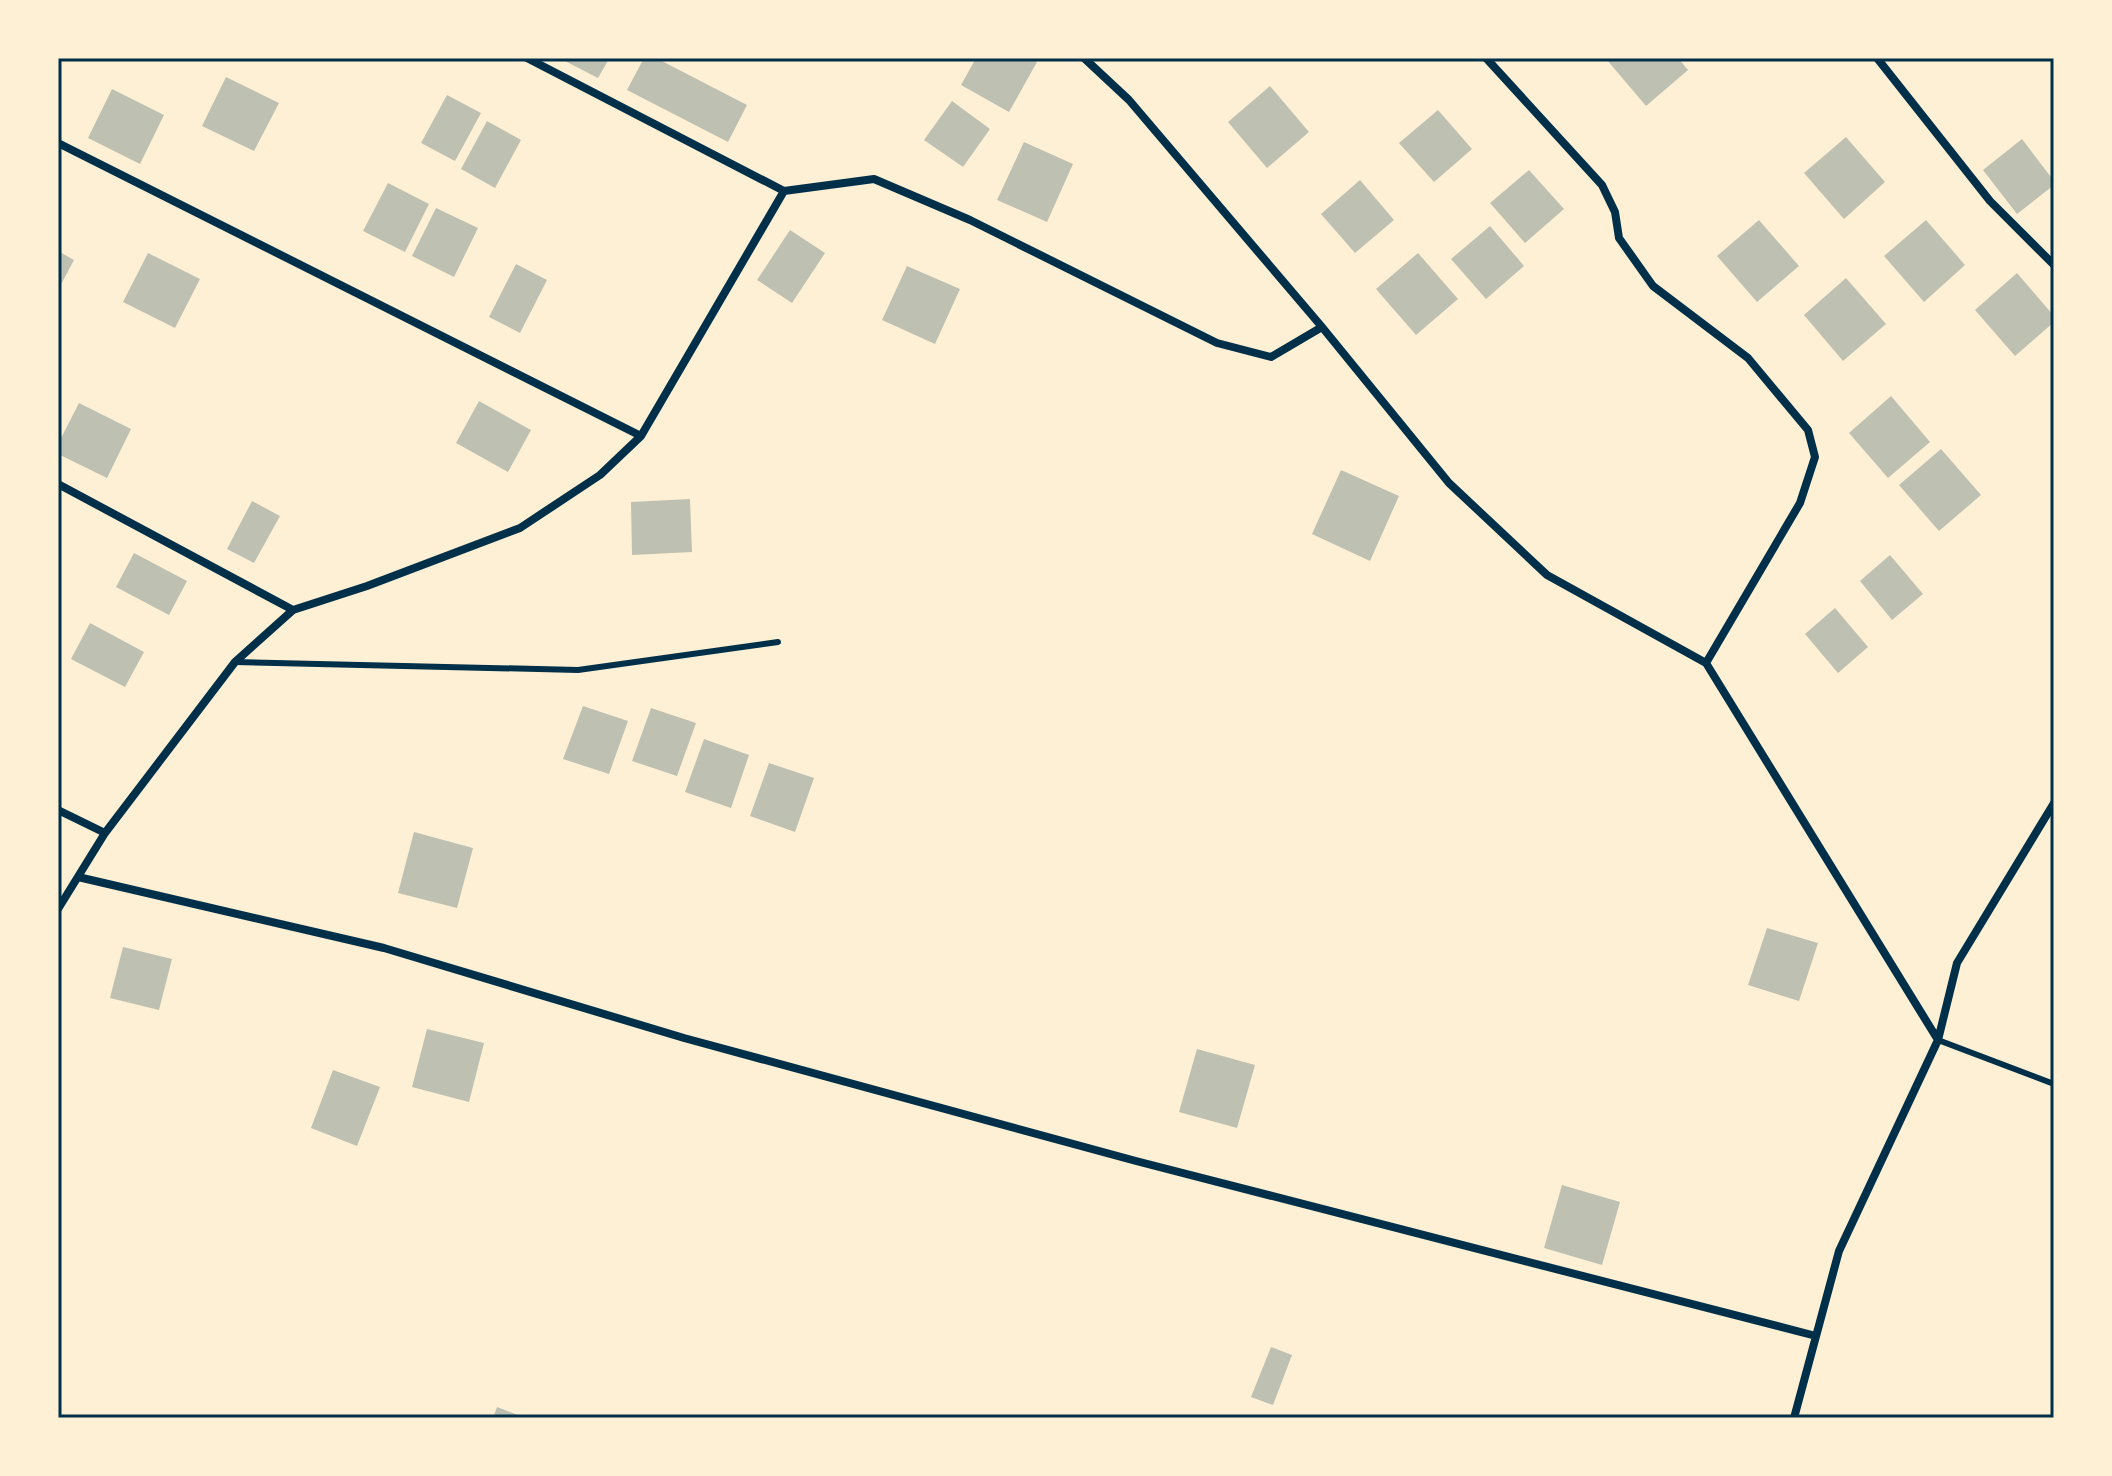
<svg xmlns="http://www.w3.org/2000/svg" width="2112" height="1476" viewBox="0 0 2112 1476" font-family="Helvetica,sans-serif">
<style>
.building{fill:#bec0b2}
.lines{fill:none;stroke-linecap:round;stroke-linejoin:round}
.service{stroke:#003049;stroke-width:6}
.minor{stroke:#003049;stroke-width:8}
.neatline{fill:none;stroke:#003049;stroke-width:3}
</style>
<rect width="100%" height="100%" fill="#fdf0d5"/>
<!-- building -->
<path class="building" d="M 559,58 L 606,58 L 609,59 L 598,78 Z
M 644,58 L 656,58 L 747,105 L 728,142 L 627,90 Z
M 976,58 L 1029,58 L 1037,62 L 1009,112 L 961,85 Z
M 1610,58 L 1678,58 L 1688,70 L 1646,106 L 1607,60 Z
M 226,77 L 279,103 L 254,151 L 202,126 Z
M 1270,86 L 1309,132 L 1267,168 L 1228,122 Z
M 112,89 L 164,115 L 140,164 L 88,138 Z
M 447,95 L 481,113 L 455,161 L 421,143 Z
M 952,101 L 990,129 L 963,167 L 924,140 Z
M 1438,110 L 1472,149 L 1434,182 L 1399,143 Z
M 487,121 L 521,140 L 495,188 L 461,169 Z
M 1846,137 L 1885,182 L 1844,219 L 1804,173 Z
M 2022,139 L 2054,181 L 2054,185 L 2017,214 L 1983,170 Z
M 1024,142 L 1073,164 L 1047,222 L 997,200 Z
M 1529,170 L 1564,209 L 1525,243 L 1490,203 Z
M 1360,180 L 1394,220 L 1355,253 L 1321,214 Z
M 388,183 L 429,204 L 405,252 L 363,231 Z
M 436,208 L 478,228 L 454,277 L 412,256 Z
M 1759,220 L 1799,266 L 1757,302 L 1717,256 Z
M 1926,220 L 1965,265 L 1924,302 L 1884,256 Z
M 1490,226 L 1524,266 L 1486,299 L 1451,259 Z
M 790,230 L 825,253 L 792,303 L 757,280 Z
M 58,251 L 74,260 L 58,290 Z
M 148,253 L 200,279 L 175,328 L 123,302 Z
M 1418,253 L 1458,299 L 1416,335 L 1376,289 Z
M 516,264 L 547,280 L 520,333 L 489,317 Z
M 907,266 L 960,289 L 935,344 L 882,320 Z
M 2017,273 L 2054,316 L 2054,322 L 2015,356 L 1975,310 Z
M 1846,278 L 1886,324 L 1843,361 L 1804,315 Z
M 1891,396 L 1930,442 L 1888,478 L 1849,433 Z
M 479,401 L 531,430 L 508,472 L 456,443 Z
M 79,403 L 131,429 L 107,478 L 58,454 L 58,444 Z
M 1941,449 L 1981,495 L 1939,531 L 1899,485 Z
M 1341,470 L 1399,496 L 1370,561 L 1312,534 Z
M 690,499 L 692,552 L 632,555 L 631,502 Z
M 252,501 L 280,516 L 254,563 L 227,549 Z
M 134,553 L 187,581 L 169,615 L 116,587 Z
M 1890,555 L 1923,594 L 1892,620 L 1860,581 Z
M 1835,608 L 1868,647 L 1838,673 L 1805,634 Z
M 90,623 L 144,652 L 125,687 L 71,659 Z
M 583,706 L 628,721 L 609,774 L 563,759 Z
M 651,708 L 696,723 L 677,776 L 632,761 Z
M 704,739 L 749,755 L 731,808 L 685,792 Z
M 769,763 L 814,778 L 795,832 L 750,816 Z
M 414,832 L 473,848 L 457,908 L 398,893 Z
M 1767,928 L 1818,943 L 1799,1001 L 1748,985 Z
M 123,947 L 172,959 L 159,1010 L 110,998 Z
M 427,1029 L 484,1043 L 469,1102 L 412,1087 Z
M 1197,1049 L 1255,1065 L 1237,1128 L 1179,1112 Z
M 333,1070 L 380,1087 L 357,1146 L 311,1128 Z
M 1562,1185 L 1620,1202 L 1602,1265 L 1544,1248 Z
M 1271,1347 L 1292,1355 L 1273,1405 L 1251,1397 Z
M 497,1407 L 526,1418 L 493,1418 Z"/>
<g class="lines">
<!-- service -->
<path class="service" d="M 235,662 L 578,670 L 778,642
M 1938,1040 L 2054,1084"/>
<!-- minor -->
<path class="minor" d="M 527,58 L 784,191
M 1084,58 L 1129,100 L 1322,327 L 1449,483 L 1547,575 L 1706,663 L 1938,1040
M 1486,58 L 1602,185 L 1615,212 L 1619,238 L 1653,286 L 1748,358 L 1808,430 L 1815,457 L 1800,503 L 1706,663
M 1877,58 L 1990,201 L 2054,265
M 58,143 L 641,436
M 58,484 L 293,610
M 58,810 L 105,833
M 78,877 L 384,948 L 684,1038 L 1136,1161 L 1816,1336
M 58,909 L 105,833 L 235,662 L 293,610 L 367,586 L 520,528 L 600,475 L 641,436 L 784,191 L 874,179 L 970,220 L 1217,343 L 1271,357 L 1322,327
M 1794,1418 L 1839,1251 L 1938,1040 L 1957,963 L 2054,803"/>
</g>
<!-- border -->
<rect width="2112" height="1476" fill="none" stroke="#fdf0d5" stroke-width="120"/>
<rect x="60" y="60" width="1992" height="1356" class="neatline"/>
</svg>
